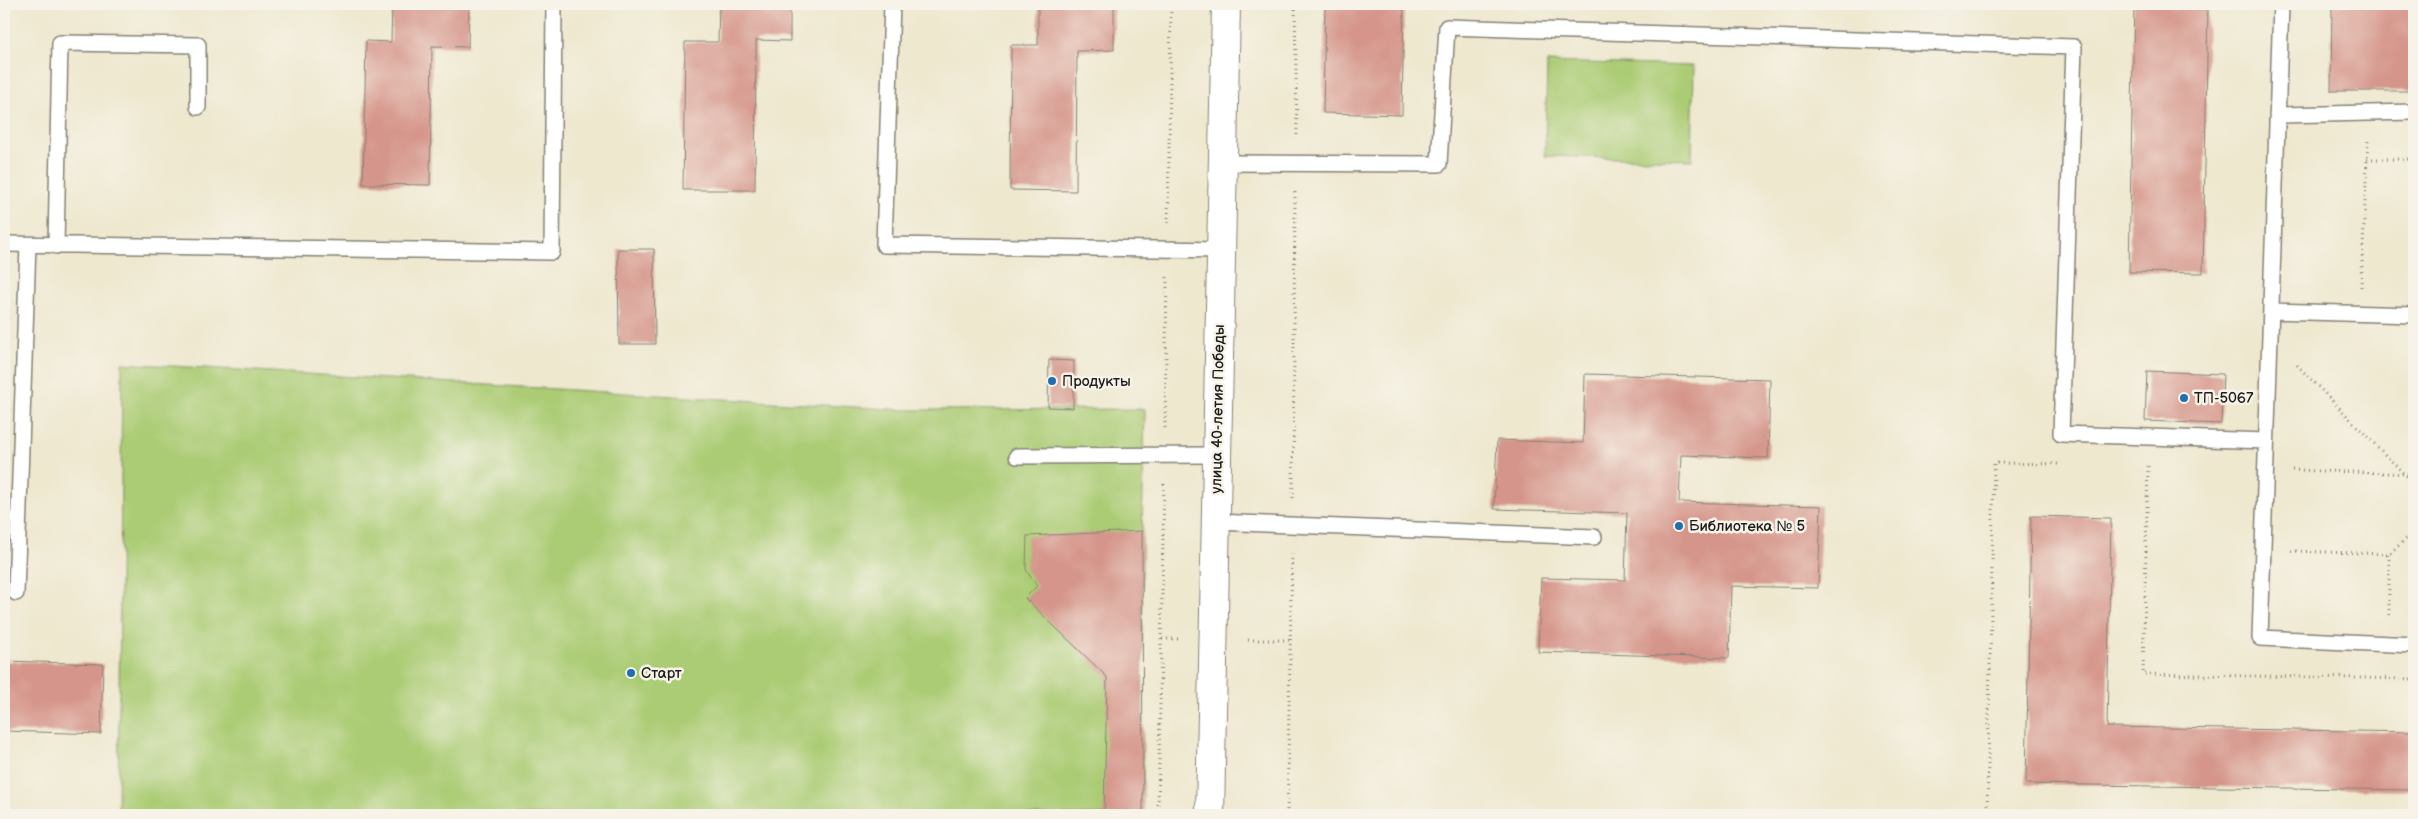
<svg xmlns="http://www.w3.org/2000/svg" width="2418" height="819" viewBox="0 0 2418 819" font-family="'Balsamiq Sans',sans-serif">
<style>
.green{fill:#abcc75;stroke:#647448}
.building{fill:#d5958a}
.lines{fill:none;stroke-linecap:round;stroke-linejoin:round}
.lane-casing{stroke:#858276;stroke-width:18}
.street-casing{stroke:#858276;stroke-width:30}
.path{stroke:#858276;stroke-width:3;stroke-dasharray:1 4;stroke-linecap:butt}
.lane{stroke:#fff;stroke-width:15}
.street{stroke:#fff;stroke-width:28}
.poi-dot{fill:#1f6fb2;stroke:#f7f3e8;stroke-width:2}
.labels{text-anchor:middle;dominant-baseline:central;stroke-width:5;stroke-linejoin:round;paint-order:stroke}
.poi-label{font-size:15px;fill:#1c1c1c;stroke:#f7f3e8;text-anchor:start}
.street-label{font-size:15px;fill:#1c1c1c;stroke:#f7f3e8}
</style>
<rect width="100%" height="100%" fill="#f7f3e8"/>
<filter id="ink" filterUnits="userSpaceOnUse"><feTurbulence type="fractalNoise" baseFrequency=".02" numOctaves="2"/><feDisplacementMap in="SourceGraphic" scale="10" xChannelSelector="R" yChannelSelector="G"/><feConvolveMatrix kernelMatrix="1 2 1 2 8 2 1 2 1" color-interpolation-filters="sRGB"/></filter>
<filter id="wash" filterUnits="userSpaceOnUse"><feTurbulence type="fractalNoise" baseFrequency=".0096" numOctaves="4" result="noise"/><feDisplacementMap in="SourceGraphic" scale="20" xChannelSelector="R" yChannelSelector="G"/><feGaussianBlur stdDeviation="1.12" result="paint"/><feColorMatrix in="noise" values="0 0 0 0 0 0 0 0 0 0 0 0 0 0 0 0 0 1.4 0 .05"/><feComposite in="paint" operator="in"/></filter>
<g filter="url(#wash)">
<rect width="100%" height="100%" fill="#eee8cf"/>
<!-- green -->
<path class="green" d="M 1547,62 L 1694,66 L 1692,160 L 1545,156 Z
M 122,363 L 906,410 L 1145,409 L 1142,531 L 1143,815 L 118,815 Z"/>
<g id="blocks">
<!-- building -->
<path class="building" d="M 392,4 L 469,4 L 468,47 L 432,46 L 430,185 L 363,184 L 366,41 L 391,42 Z
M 719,4 L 790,4 L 790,41 L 756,40 L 755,190 L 683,190 L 685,42 L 718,42 Z
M 1038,4 L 1114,4 L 1114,50 L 1077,51 L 1076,191 L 1010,190 L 1011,45 L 1038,45 Z
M 1325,4 L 1404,4 L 1402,115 L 1323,113 Z
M 2134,4 L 2208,4 L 2203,273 L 2129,272 Z
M 2332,4 L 2414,4 L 2414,91 L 2331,91 Z
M 618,249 L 654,249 L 655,344 L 619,344 Z
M 1049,360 L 1074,361 L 1073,408 L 1048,407 Z
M 2147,371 L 2223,374 L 2221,424 L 2145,421 Z
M 1585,374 L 1770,379 L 1768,458 L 1681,455 L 1679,502 L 1821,506 L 1818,588 L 1731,586 L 1729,658 L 1538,652 L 1541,578 L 1625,580 L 1627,513 L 1494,509 L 1497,440 L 1583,443 Z
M 2031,516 L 2111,518 L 2107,727 L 2414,732 L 2414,790 L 2026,784 Z
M 1142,531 L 1143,815 L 1104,815 L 1107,677 L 1025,598 L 1037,586 L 1026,570 L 1027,536 Z
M 4,661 L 103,664 L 101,734 L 4,731 Z"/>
</g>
</g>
<g filter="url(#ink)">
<use href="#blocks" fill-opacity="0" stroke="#858276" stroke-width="1"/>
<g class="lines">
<!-- lane casing -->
<g class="lane-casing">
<path id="lane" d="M 892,4 L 884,245 L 1221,250
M 2281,4 L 2260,638 L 2414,645
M 2277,115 L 2414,112
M 1223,163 L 1439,164 L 1447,27 L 2074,47 L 2061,434 L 2266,441
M 4,244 L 552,252 L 554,4
M 56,246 L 60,43 L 198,45 L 198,107
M 2271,311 L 2414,315
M 1017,456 L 1217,455
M 1216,522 L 1594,537
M 16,593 L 28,245"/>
</g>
<!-- street casing -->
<g class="street-casing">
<path id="street" d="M 1210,815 L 1226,4"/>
</g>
<!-- path -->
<path class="path" d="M 1295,4 L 1297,136
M 2367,159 L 2414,159
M 1168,223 L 1171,4
M 2361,287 L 2368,141
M 2297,365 L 2414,484
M 1165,428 L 1167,277
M 2148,466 L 2143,674 L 2414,679
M 2292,470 L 2414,474
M 1293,498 L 1295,192
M 2291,551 L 2389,554 L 2414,532
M 2389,554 L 2389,616
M 1162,639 L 1179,639
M 1248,640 L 1290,640
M 1158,815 L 1164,482
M 1287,815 L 1292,552
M 1987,815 L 1994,463 L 2062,464"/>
<!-- lane -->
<use href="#lane" class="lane"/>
<!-- street -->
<use href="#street" class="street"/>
</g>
</g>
<!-- markers -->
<g class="poi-dot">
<circle cx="1052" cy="381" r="5"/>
<circle cx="2184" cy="398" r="5"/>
<circle cx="1679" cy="526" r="5"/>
<circle cx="631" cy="673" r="5"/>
</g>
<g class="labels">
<!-- poi labels -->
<g class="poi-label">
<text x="1062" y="381">Продукты</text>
<text x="2194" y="398">ТП-5067</text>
<text x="1689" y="526">Библиотека № 5</text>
<text x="641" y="673">Старт</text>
</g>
<!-- street labels -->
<g class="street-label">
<text transform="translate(1218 409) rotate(-89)">улица 40-летия Победы</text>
</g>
</g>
<!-- margin -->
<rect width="2418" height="819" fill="none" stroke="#f7f3e8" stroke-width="20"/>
</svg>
